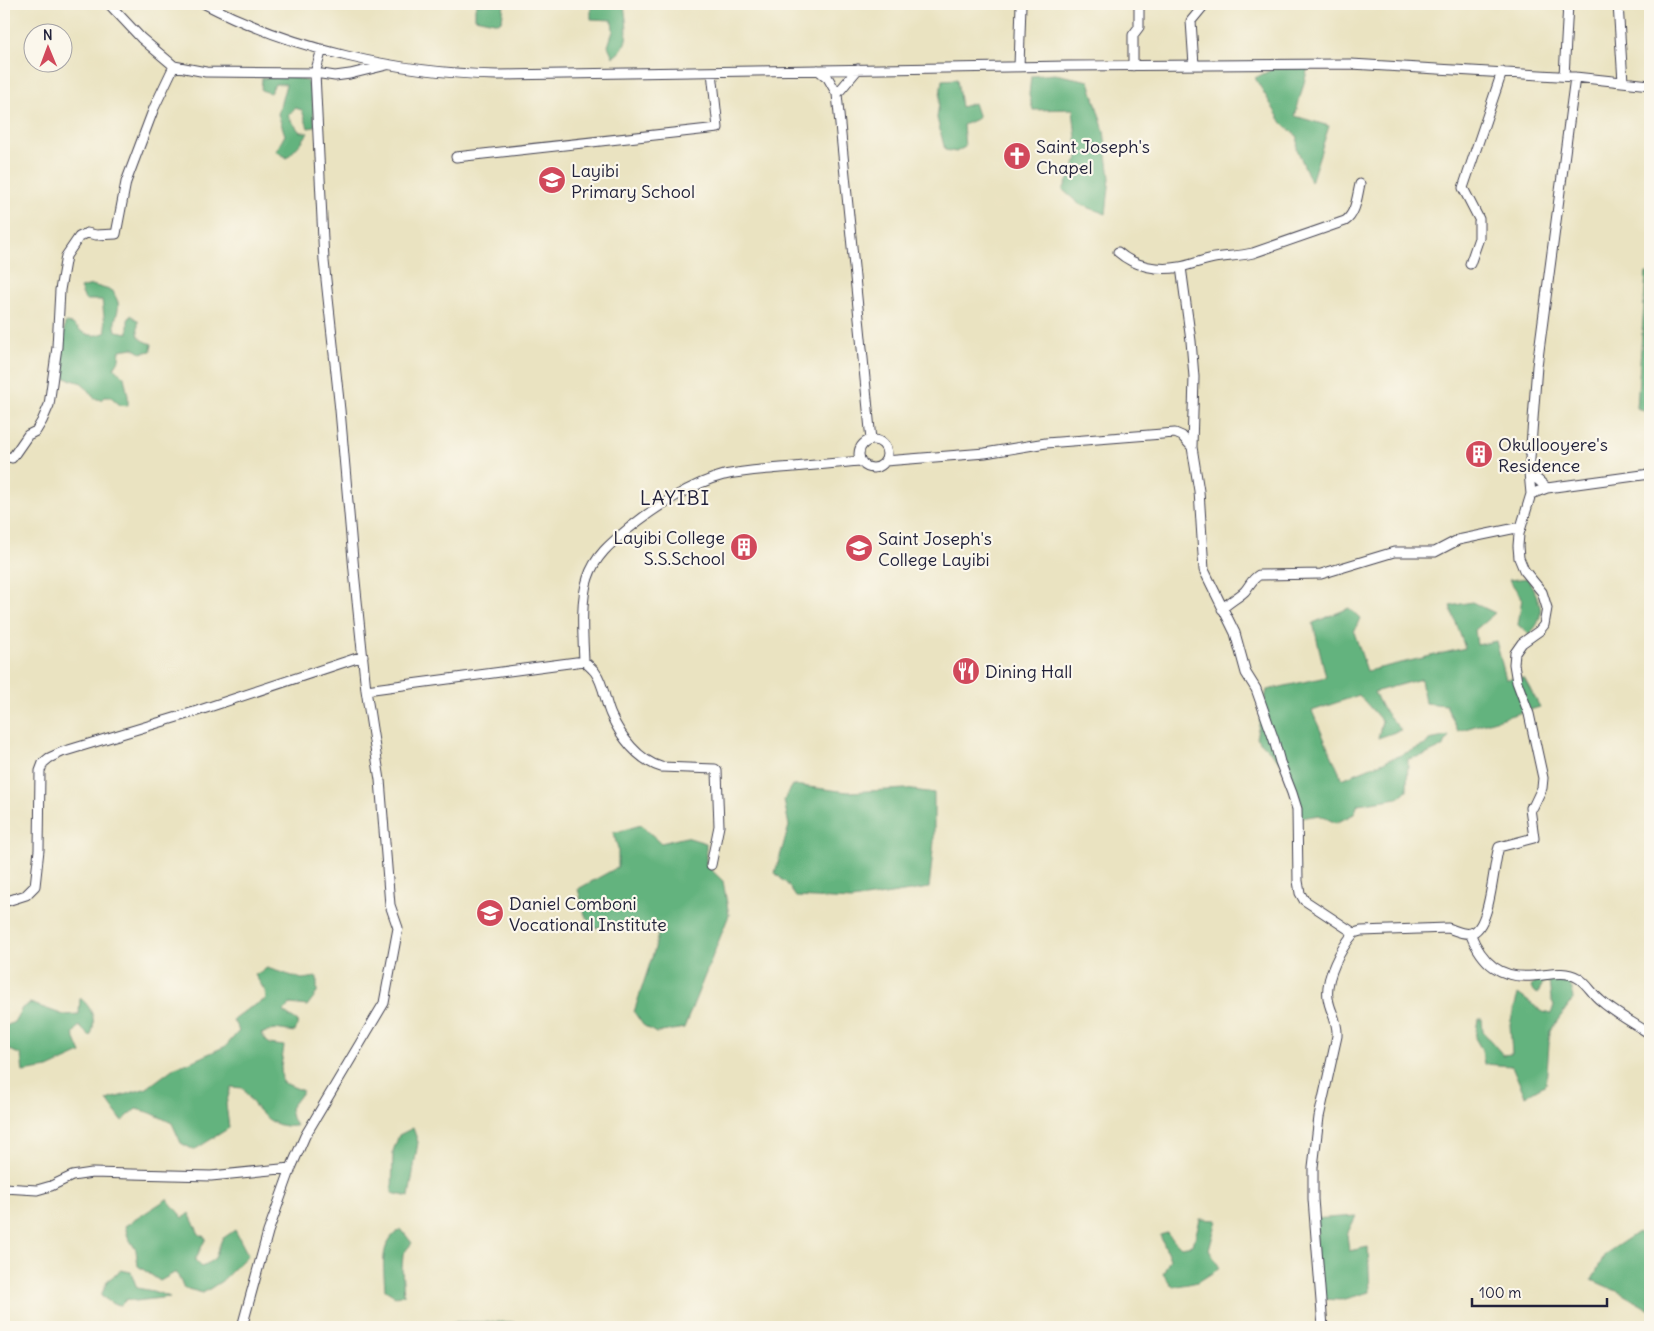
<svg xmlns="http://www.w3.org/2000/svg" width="1654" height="1331" viewBox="0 0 1654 1331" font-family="Delius,sans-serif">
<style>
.forest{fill:#64b37e;stroke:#436a5c}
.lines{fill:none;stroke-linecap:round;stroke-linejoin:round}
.minor-casing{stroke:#403f4f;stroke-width:11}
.minor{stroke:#fff;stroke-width:9}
.labels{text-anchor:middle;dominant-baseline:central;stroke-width:4.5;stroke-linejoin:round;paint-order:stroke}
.poi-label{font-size:18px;fill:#22223b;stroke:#fbf7ec;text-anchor:start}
.quarter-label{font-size:20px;letter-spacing:1px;fill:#22223b;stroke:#fbf7ec}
</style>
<rect width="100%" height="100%" fill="#fbf7ec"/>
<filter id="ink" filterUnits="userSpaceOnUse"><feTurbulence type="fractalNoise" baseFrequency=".02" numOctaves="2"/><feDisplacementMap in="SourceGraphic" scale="10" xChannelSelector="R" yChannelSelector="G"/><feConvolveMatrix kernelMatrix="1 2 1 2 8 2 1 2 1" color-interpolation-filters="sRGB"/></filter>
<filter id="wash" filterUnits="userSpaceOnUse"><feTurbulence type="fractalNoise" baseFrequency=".0096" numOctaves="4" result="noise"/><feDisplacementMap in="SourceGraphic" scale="20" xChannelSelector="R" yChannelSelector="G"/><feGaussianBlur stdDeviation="1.12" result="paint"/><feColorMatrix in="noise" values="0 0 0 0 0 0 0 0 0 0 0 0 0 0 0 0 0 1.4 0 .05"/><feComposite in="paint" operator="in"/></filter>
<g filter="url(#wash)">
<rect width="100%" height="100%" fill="#eae3c1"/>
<!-- forest -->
<path class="forest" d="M 477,4 L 504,4 L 502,20 L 499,23 L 475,18 L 475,8 Z
M 591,4 L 624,4 C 626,24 633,45 613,57 L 608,46 L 613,31 L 612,20 L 591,19 Z
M 1308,68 L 1295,116 L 1329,126 L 1311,182 L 1297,149 L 1298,137 L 1282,123 L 1255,78 L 1273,69 Z
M 1055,74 L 1089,81 L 1104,131 L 1110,178 L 1106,214 L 1079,204 L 1063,190 L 1078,158 L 1073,109 L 1033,110 L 1029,95 L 1031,76 Z
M 290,76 L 307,81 L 312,96 L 315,127 L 308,128 L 302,110 L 295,108 L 288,116 L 299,131 L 308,133 L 301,143 L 287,158 L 276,151 L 285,135 L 278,114 L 286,84 L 275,84 L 270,93 L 261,90 L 262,78 Z
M 957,79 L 961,107 L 974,103 L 979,118 L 963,125 L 965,147 L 956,152 L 945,150 L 937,118 L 942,80 Z
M 1646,273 L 1650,273 L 1650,414 L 1637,408 Z
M 92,285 L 113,291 C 114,294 117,299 118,302 C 120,314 112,318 116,331 L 128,333 L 128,320 L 131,315 L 138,321 C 138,337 136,338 152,344 L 151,351 L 141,353 L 133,348 L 120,350 L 119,360 L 114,368 L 124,377 L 128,396 L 128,406 L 120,405 L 111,397 L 104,397 L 101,400 L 94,398 L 82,383 L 65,378 L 60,366 L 65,323 L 73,324 C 83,334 92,339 106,332 L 102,300 L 85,300 L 80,288 Z
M 1527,578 C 1539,598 1549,616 1529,634 L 1518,625 L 1522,598 L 1509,580 Z
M 1472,602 L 1495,613 L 1475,630 L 1477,645 L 1496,641 L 1506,679 L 1524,678 L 1540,707 L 1458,731 L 1446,705 L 1425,703 L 1421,679 L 1374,692 L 1382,708 L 1401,730 L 1378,738 L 1382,721 L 1359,695 L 1312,711 L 1342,779 L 1425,745 L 1429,740 L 1449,736 L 1444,746 L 1425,755 L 1408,759 L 1407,790 L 1398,798 L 1358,804 L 1354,814 L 1336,823 L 1319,815 L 1301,818 L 1286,767 L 1256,738 L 1267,690 L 1326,677 L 1313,623 L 1349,608 L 1360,618 L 1354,632 L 1367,671 L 1465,648 L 1450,606 Z
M 793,785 L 848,792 L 906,789 L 934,793 L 934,841 L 929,888 L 852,900 L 796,897 L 787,884 L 775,873 L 789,826 L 784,800 Z
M 641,825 L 661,843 L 686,837 L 706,843 L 706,865 L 723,881 L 729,915 L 684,1028 L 656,1033 L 643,1025 L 634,1012 L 655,948 L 658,933 L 616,923 L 595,928 L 585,915 L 578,889 L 618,867 L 618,848 L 613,833 Z
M 267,968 L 302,979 L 317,977 L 317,993 L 307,1006 L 290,1004 L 283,1012 L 298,1022 L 295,1032 L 274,1029 L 261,1034 L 269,1044 L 284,1046 L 281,1067 L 282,1082 L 303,1091 L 290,1108 L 292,1118 L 296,1126 C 269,1129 256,1109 243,1088 L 231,1087 L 226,1104 L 229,1128 L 194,1150 L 181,1143 L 172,1123 L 151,1113 L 136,1109 L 122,1121 L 107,1100 L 147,1088 L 175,1067 L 188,1063 L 226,1046 L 239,1031 L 233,1020 L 246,1010 L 266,999 L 265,991 L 255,975 Z
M 1540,978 L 1565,978 L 1572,989 L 1573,999 L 1550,1031 L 1546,1084 L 1525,1096 L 1512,1066 L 1484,1064 L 1482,1050 L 1475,1038 L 1478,1019 L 1482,1019 L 1483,1032 L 1503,1055 L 1512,1054 L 1510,1024 L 1518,994 L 1543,1012 L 1551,1014 L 1554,1005 L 1551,999 L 1549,982 L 1544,982 L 1537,994 L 1531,988 L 1534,981 Z
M 80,998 C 93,1008 97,1022 90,1037 L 79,1026 L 73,1034 L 81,1053 L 48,1068 L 23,1072 L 21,1055 L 10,1050 L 4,1057 L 4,1027 L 14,1022 L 22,1008 L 30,1003 L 64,1015 L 79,1014 Z
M 413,1128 L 418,1142 L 409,1197 L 392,1193 L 393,1151 L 399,1135 Z
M 167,1199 L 183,1218 L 189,1213 L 199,1234 L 206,1238 L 195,1260 L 202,1267 L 215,1258 L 222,1239 L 235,1230 L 248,1255 L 222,1281 L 203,1293 L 184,1288 L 176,1272 L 160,1281 L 138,1266 L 136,1250 L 128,1237 L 125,1226 Z
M 1356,1216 L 1347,1234 L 1349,1251 L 1368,1247 L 1370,1292 L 1342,1300 L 1319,1299 L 1312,1219 Z
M 1200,1219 L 1217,1220 L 1209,1250 L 1220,1268 L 1198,1282 L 1173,1287 L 1163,1274 L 1170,1259 L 1160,1235 L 1167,1233 L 1181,1247 L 1193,1245 Z
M 401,1229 L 412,1243 L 403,1254 L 402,1269 L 404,1295 L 395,1296 L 385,1290 C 384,1267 378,1243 401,1229 Z
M 1638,1232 L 1650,1244 L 1650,1310 L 1621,1293 L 1592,1280 L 1605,1254 Z
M 121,1270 L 131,1272 L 137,1288 L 153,1291 L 170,1297 L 136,1301 L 127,1299 L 121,1305 L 113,1304 L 101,1296 L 107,1281 Z
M 453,1322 L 511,1322 L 546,1327 L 438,1327 Z"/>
</g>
<g filter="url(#ink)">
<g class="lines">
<!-- minor casing -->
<g class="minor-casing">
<path id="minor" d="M 109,4 L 141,38 L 174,66 L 206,72 L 315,73 L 335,76 L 350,74 L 387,65
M 205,4 C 294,50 397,73 497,75 L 1068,66 L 1351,64 L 1575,77 L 1650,85
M 1618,4 L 1623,82
M 1194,65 L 1191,21 L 1205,4
M 1133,66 L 1133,35 L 1139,27 L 1139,4
M 1019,67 L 1021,4
M 818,70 L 828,78 L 837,94 L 871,440
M 1564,76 L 1568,4
M 837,94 L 858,69
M 456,157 L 718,128 L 712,72
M 1118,252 C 1135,267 1158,271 1180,267 C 1191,265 1202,260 1214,258 C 1227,256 1240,256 1253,253 L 1345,221 C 1356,214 1357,196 1360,184
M 1470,264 L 1479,238 L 1479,219 L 1463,188 L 1502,72
M 1181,267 L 1191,341 L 1194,377 L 1192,447 L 1199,491 L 1204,570 L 1235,633 L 1246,673 L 1256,689 L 1274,740 L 1280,762 L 1292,793 L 1297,809 L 1298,881 L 1300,893 L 1304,900 L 1354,933
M859 454a14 14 0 1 1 28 0a14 14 0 1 1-28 0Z
M 4,456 L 12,458 L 28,435 L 36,431 L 42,421 L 49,405 L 57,347 L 60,290 L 66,256 L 79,237 L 87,233 L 96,235 L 116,234 L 126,182 L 154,108 L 174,66
M 885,461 L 985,453 L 1046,443 L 1175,433 L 1182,436 L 1192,447
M 1529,472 L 1547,488
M 1531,494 L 1547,488 L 1650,474
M 1222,609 C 1229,602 1239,597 1245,591 C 1250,585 1252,579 1259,575 L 1321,574 L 1394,552 L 1435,552 L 1458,540 L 1521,527
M 366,690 L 584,661
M 711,865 L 719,826 L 717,771 L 715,769 L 661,767 C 638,760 621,737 611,715 C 605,702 604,684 595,672 C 592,668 587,664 584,661 C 583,637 580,600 588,578 C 595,556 611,543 628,529 C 654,508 692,483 724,475 C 743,471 762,470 781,468 C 807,466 834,463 861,461
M 4,902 L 26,895 L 35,886 L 39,850 L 40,771 L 43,763 L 49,758 L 62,752 L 194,712 L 363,656
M 1470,933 C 1482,963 1500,979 1533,976 C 1549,975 1564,970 1578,978 C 1587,983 1592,994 1600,1000 C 1614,1013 1634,1023 1650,1034
M 4,1188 L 37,1190 L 51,1186 L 72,1176 L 92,1173 L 211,1176 L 291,1168
M 242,1327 L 268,1232 L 291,1168 L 305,1136 L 384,1003 L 398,928 L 390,905 L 380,780 L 366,690 L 354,571 L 340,410 L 324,261 L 315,73 L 322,49
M 1323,1327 L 1313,1199 L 1313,1167 L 1319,1117 L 1337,1036 C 1338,1019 1330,1013 1328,998 C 1325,978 1341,948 1354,933 L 1361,931 L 1448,928 C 1455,930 1463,935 1471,933 C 1491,929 1493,864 1499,847 L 1534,838 L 1530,808 L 1533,807 L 1542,788 L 1543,778 L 1529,714 L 1517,682 L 1514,664 L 1515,653 L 1522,643 L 1539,631 L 1544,625 L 1547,608 L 1542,592 L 1524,570 L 1519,558 L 1518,546 L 1519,534 L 1531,494 L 1529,472 L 1537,366 L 1575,77"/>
</g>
<!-- minor -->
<use href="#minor" class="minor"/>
</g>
</g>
<!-- icons -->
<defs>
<g id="church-disc" transform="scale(1.4375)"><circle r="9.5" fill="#d1495b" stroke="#fbf7ec"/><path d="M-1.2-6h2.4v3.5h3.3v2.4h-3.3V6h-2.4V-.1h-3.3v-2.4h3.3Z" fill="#fff"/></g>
<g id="school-disc" transform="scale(1.4375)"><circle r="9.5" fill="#d1495b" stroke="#fbf7ec"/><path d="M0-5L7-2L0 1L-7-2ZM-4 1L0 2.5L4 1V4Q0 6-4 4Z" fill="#fff"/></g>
<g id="building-disc" transform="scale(1.4375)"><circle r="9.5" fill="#d1495b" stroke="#fbf7ec"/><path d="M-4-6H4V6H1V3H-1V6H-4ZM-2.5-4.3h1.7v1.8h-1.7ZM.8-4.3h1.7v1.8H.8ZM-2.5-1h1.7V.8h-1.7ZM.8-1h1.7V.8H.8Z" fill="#fff"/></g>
<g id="restaurant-disc" transform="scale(1.4375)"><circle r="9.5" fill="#d1495b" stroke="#fbf7ec"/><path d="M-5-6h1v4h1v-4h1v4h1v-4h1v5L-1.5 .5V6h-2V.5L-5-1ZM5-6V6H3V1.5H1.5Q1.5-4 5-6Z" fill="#fff"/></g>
</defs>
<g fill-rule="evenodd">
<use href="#church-disc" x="1017" y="156"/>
<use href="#school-disc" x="552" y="180"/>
<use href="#building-disc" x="1479" y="454"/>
<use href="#building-disc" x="744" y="547"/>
<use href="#school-disc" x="859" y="548"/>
<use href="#restaurant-disc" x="966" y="671"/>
<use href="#school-disc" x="490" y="913"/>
</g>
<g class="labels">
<!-- poi labels -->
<g class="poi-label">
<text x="1036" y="146">Saint Joseph's<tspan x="1036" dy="21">Chapel</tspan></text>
<text x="571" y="170">Layibi<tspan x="571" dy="21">Primary School</tspan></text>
<text x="1498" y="444">Okullooyere's<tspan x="1498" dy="21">Residence</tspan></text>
<text x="725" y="537" text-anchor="end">Layibi College<tspan x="725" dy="21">S.S.School</tspan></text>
<text x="878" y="538">Saint Joseph's<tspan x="878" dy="21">College Layibi</tspan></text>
<text x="985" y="671">Dining Hall</text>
<text x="509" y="903">Daniel Comboni<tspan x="509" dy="21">Vocational Institute</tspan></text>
</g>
<!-- quarter labels -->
<g class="quarter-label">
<text x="675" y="497">LAYIBI</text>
</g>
</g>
<!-- margin -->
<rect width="1654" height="1331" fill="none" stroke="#fbf7ec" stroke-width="20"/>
<!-- north arrow -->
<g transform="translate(48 48) rotate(359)"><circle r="24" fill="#fbf7ec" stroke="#a4a2a5"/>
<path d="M0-4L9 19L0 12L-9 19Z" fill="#d1495b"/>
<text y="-8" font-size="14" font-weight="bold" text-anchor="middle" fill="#22223b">N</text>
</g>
<!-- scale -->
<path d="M1472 1298v8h135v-8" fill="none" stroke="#22223b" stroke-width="2.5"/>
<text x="1479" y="1298" font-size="15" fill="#22223b" stroke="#fbf7ec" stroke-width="4" paint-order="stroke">100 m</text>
</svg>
